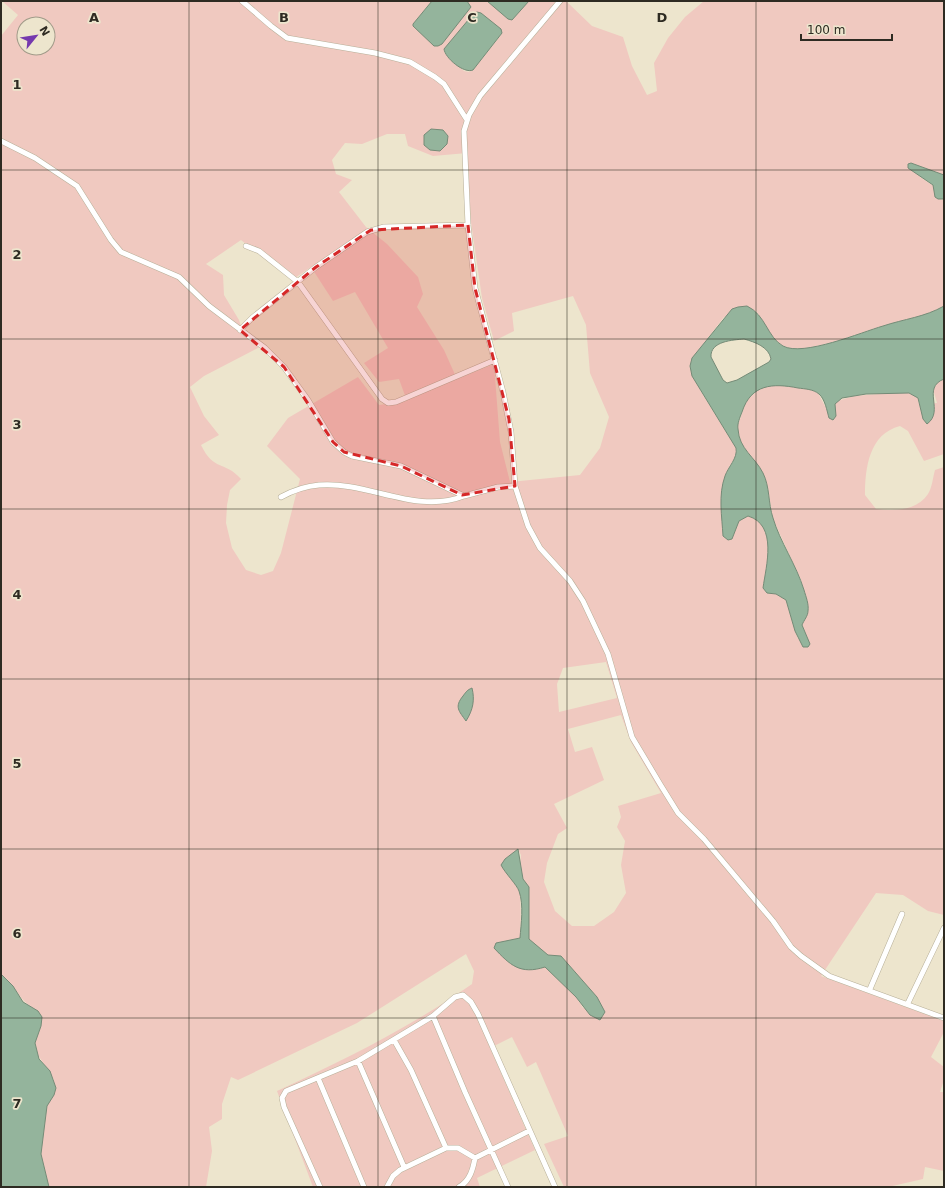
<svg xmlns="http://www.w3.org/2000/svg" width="945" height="1188" viewBox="0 0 945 1188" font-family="'DejaVu Sans',sans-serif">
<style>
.green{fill:#f0c9c0;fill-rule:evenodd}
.water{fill:#94b49c;stroke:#758b77;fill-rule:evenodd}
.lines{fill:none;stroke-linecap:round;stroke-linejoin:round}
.street-casing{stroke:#b7af98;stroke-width:6}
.street{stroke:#fff;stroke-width:5}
.marked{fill:#d62828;fill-opacity:0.2;stroke:#d62828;stroke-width:3;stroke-dasharray:8 5;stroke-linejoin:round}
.grid{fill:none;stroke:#2e2b22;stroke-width:1;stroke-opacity:0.55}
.grid-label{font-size:13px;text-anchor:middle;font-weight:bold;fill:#2e2b22;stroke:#ede5cd;stroke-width:3.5;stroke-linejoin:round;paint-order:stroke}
</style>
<rect width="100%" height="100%" fill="#ede5cd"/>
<!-- green -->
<path class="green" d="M 2,1 L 432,1 L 413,24 L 470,4 L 467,1 L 487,1 L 508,19 L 514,18 L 529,1 L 566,1 L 592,26 L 623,37 L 632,66 L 647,95 L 657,91 L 654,63 L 668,38 L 685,17 L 704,1 L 944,1 L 944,175 L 911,163 L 920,177 L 935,187 L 935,194 L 942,200 L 944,199 L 944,306 C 925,317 904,319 883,326 C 861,332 804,356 784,346 C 771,340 764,322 756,311 L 724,317 L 701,347 L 700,390 L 736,448 C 738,457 731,462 728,470 C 720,493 722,513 723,536 L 728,540 L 732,539 L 739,521 L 748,516 C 778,525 766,566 763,588 L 767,593 L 776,594 L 786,600 L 798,639 L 807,637 L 802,625 L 808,611 L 801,580 L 773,519 L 768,489 L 762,471 L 743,448 L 737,428 L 746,401 L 758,390 L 770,385 L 781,384 L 812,390 L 818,393 L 826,408 L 836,416 L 835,404 L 837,401 L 854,396 L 903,392 L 913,394 L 918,398 L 919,404 L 937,403 L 933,389 L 938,382 L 944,379 L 944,454 L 924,461 L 908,431 L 900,426 C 869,434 865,468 865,495 L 876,509 C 894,511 917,511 928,494 C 932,488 933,477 935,470 L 944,467 L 944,915 L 928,911 L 903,895 L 876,893 L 821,976 L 944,1021 L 944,1032 L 931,1057 L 944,1067 L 944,1080 L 940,1092 L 944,1092 L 944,1171 L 925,1167 L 923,1179 L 888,1187 L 564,1187 L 544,1144 L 568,1136 L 536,1062 L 527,1067 L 512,1037 L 490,1048 L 535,1150 L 477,1178 L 480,1187 L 313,1187 L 277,1091 C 346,1059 409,1028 472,984 L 474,971 L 466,954 L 357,1023 L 238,1080 L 231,1077 L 222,1104 L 222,1119 L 209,1127 L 212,1151 L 206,1187 L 49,1187 L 41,1154 L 47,1106 L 54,1080 L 38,1055 L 35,1043 L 41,1026 L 38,1011 C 17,1000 18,987 1,974 L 1,36 L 18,15 ZM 24,24 L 48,24 L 48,48 L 24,48 ZM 501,35 L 473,70 L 469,72 L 464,71 L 444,52 ZM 387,134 L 405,134 L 408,146 L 433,156 L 467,153 L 471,222 L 482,298 L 494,341 L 514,331 L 512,313 L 573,296 L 586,325 L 590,373 L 609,417 L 600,448 L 580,475 L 510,482 L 500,442 L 494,364 L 457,379 L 444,350 L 417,307 L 423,294 L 418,277 L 387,244 L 366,227 L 339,192 L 352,180 L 336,174 L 332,160 L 345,143 L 362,144 ZM 241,240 L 292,280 L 311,267 L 333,301 L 355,292 L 388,348 L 364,363 L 379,382 L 399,379 L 407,401 L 379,405 L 358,377 L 288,418 L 267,446 L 300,479 L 281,553 L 273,571 L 261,575 L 246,570 L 232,548 L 226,523 L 227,505 L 230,490 L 241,479 C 224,460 214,472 201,445 L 219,435 L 204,416 L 190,387 L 204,376 L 260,347 L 244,335 L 239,320 L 224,295 L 223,275 L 206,264 ZM 606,662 L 617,698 L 559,712 L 557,684 L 563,668 ZM 621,715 L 631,742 L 661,793 L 618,806 L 621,817 L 617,827 L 625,841 L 621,865 L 626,893 L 614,912 L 594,926 L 572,926 L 555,911 L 544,882 L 547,863 L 558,834 L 567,828 L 554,804 L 604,780 L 592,747 L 575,752 L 568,729 ZM 518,849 L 521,855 L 520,865 L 523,879 L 529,887 L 528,939 L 548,955 L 561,956 L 597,997 L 605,1012 L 583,1008 L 576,997 L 545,967 L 538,969 L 504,941 L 520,938 C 522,909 519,879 518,849 Z"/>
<!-- water -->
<path class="water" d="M 432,1 L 467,1 L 471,7 L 442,44 L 438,46 L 434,46 L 413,26 L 413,24 Z
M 487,1 L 529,1 L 512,20 L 508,19 Z
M 477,12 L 481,13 L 501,29 L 502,33 L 473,70 C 464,74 445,58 444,49 L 474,13 Z
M 431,129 L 443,130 L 448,136 L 447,144 L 440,151 L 430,150 L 424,145 L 424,135 Z
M 911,163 L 944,175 L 944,199 L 938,199 L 935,197 L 933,185 L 908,168 L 908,164 Z
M 747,306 C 766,315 767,337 783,346 C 803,357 862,332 883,326 C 904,319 925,317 944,306 L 944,379 C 921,388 945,411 927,424 L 923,419 L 918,398 L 909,393 L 866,394 L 842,398 L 835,404 L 836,416 L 833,420 L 829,418 C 827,411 825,399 819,394 C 813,389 805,389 798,388 C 773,383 751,384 742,412 C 740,417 737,424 738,429 C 739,449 755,457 763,473 C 770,487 768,503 773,518 C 780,542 796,564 804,590 C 806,597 809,604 808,611 C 808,616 804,620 802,625 L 810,644 L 808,647 L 803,647 L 795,631 L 786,600 L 776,594 L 767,593 L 763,588 C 766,566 778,525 748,516 L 739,521 L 732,539 L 728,540 L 723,536 C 722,517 718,495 725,476 C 728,467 738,458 736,448 L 692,376 L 690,366 L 692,358 L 732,309 L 738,307 ZM 744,339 C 755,342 769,347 771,359 L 769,362 L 737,380 L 727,383 L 723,380 L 711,357 C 710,341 733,340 744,339 Z
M 472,688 C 475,700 473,710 466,721 C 459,711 454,707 463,696 C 466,692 467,690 472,688 Z
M 518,849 L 523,879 L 529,887 L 529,939 L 548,955 L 561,956 L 597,997 L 605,1012 L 600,1020 L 590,1015 L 576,997 L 545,967 C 520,975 510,965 494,948 L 496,943 L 520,938 C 521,924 524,905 519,891 C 517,885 505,873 501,865 L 505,859 Z
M 1,974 L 13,986 L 23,1002 L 38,1011 L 42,1017 L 41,1026 L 35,1043 L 39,1059 L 50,1071 L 56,1088 L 54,1095 L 47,1106 L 41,1154 L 49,1187 L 1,1187 Z"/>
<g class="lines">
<!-- street casing -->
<g class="street-casing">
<path id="street" d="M 242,1 L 271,26 L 287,38 L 375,53 L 410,62 L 435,77 L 444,84 L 467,120
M 560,1 L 480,96 L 469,115 L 464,131 L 468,225 L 475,288 L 503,392 L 511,432 L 515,486 L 528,526 L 540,548 L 570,581 L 583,601 L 608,654 L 632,737 L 660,784 L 678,813 L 704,839 L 773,921 L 791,947 L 801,956 L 829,976 L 944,1018
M 1,141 L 35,158 L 77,186 L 111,240 L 121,252 L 179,277 L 209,306 L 265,348 L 284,367 L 308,400 L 333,442 L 344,452 L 352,456 L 401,466 L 464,496 L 498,487 L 515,486
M 246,246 L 259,251 L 298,282 L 382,399 L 388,403 L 396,402 L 495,360
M 240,330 L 252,318 L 316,267 L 367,232 L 384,227 L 468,225
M 281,497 C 292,491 307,486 319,485 C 369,481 415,515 464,496
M 870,989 L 902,914
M 908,1003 L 944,928
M 433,1016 L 465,1092 L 508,1187
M 394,1040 L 411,1070 L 446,1148
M 358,1061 L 404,1167
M 318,1078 L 364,1187
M 320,1187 L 284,1107 L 282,1098 L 286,1091 L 358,1061 L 433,1016 L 455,997 L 463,995 L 471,1002 L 478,1014 L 555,1187
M 387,1187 L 393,1176 L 400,1170 L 446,1148 L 458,1148 L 475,1158 L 529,1131
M 459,1187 C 470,1181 473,1169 475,1158"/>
</g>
<!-- street -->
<use href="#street" class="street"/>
</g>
<!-- marked area -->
<path class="marked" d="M 468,225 L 475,288 L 509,419 L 515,486 L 462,495 L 401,466 L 344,452 L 333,442 L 284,367 L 240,330 L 316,267 L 371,230 Z"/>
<!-- grid -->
<path class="grid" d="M 189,1 L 189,1187M 378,1 L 378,1187M 567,1 L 567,1187M 756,1 L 756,1187M 1,170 L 944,170M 1,339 L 944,339M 1,509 L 944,509M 1,679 L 944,679M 1,849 L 944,849M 1,1018 L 944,1018"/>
<g class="grid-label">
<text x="94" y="22">A</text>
<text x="284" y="22">B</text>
<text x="472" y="22">C</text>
<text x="662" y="22">D</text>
<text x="17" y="89">1</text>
<text x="17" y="259">2</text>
<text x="17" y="429">3</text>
<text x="17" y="599">4</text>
<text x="17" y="768">5</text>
<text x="17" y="938">6</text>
<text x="17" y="1108">7</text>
</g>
<!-- border -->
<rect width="945" height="1188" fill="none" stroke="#2e2b22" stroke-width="4"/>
<!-- north arrow -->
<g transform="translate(36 36) rotate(60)"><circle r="19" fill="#ede5cd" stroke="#a19b89"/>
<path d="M0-3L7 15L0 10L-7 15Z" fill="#7539ae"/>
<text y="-6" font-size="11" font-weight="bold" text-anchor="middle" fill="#2e2b22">N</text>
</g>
<!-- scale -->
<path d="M801 34v6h91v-6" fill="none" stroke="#2e2b22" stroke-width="2"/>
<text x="807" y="34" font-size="12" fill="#2e2b22" stroke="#ede5cd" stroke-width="3" paint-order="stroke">100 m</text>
</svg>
